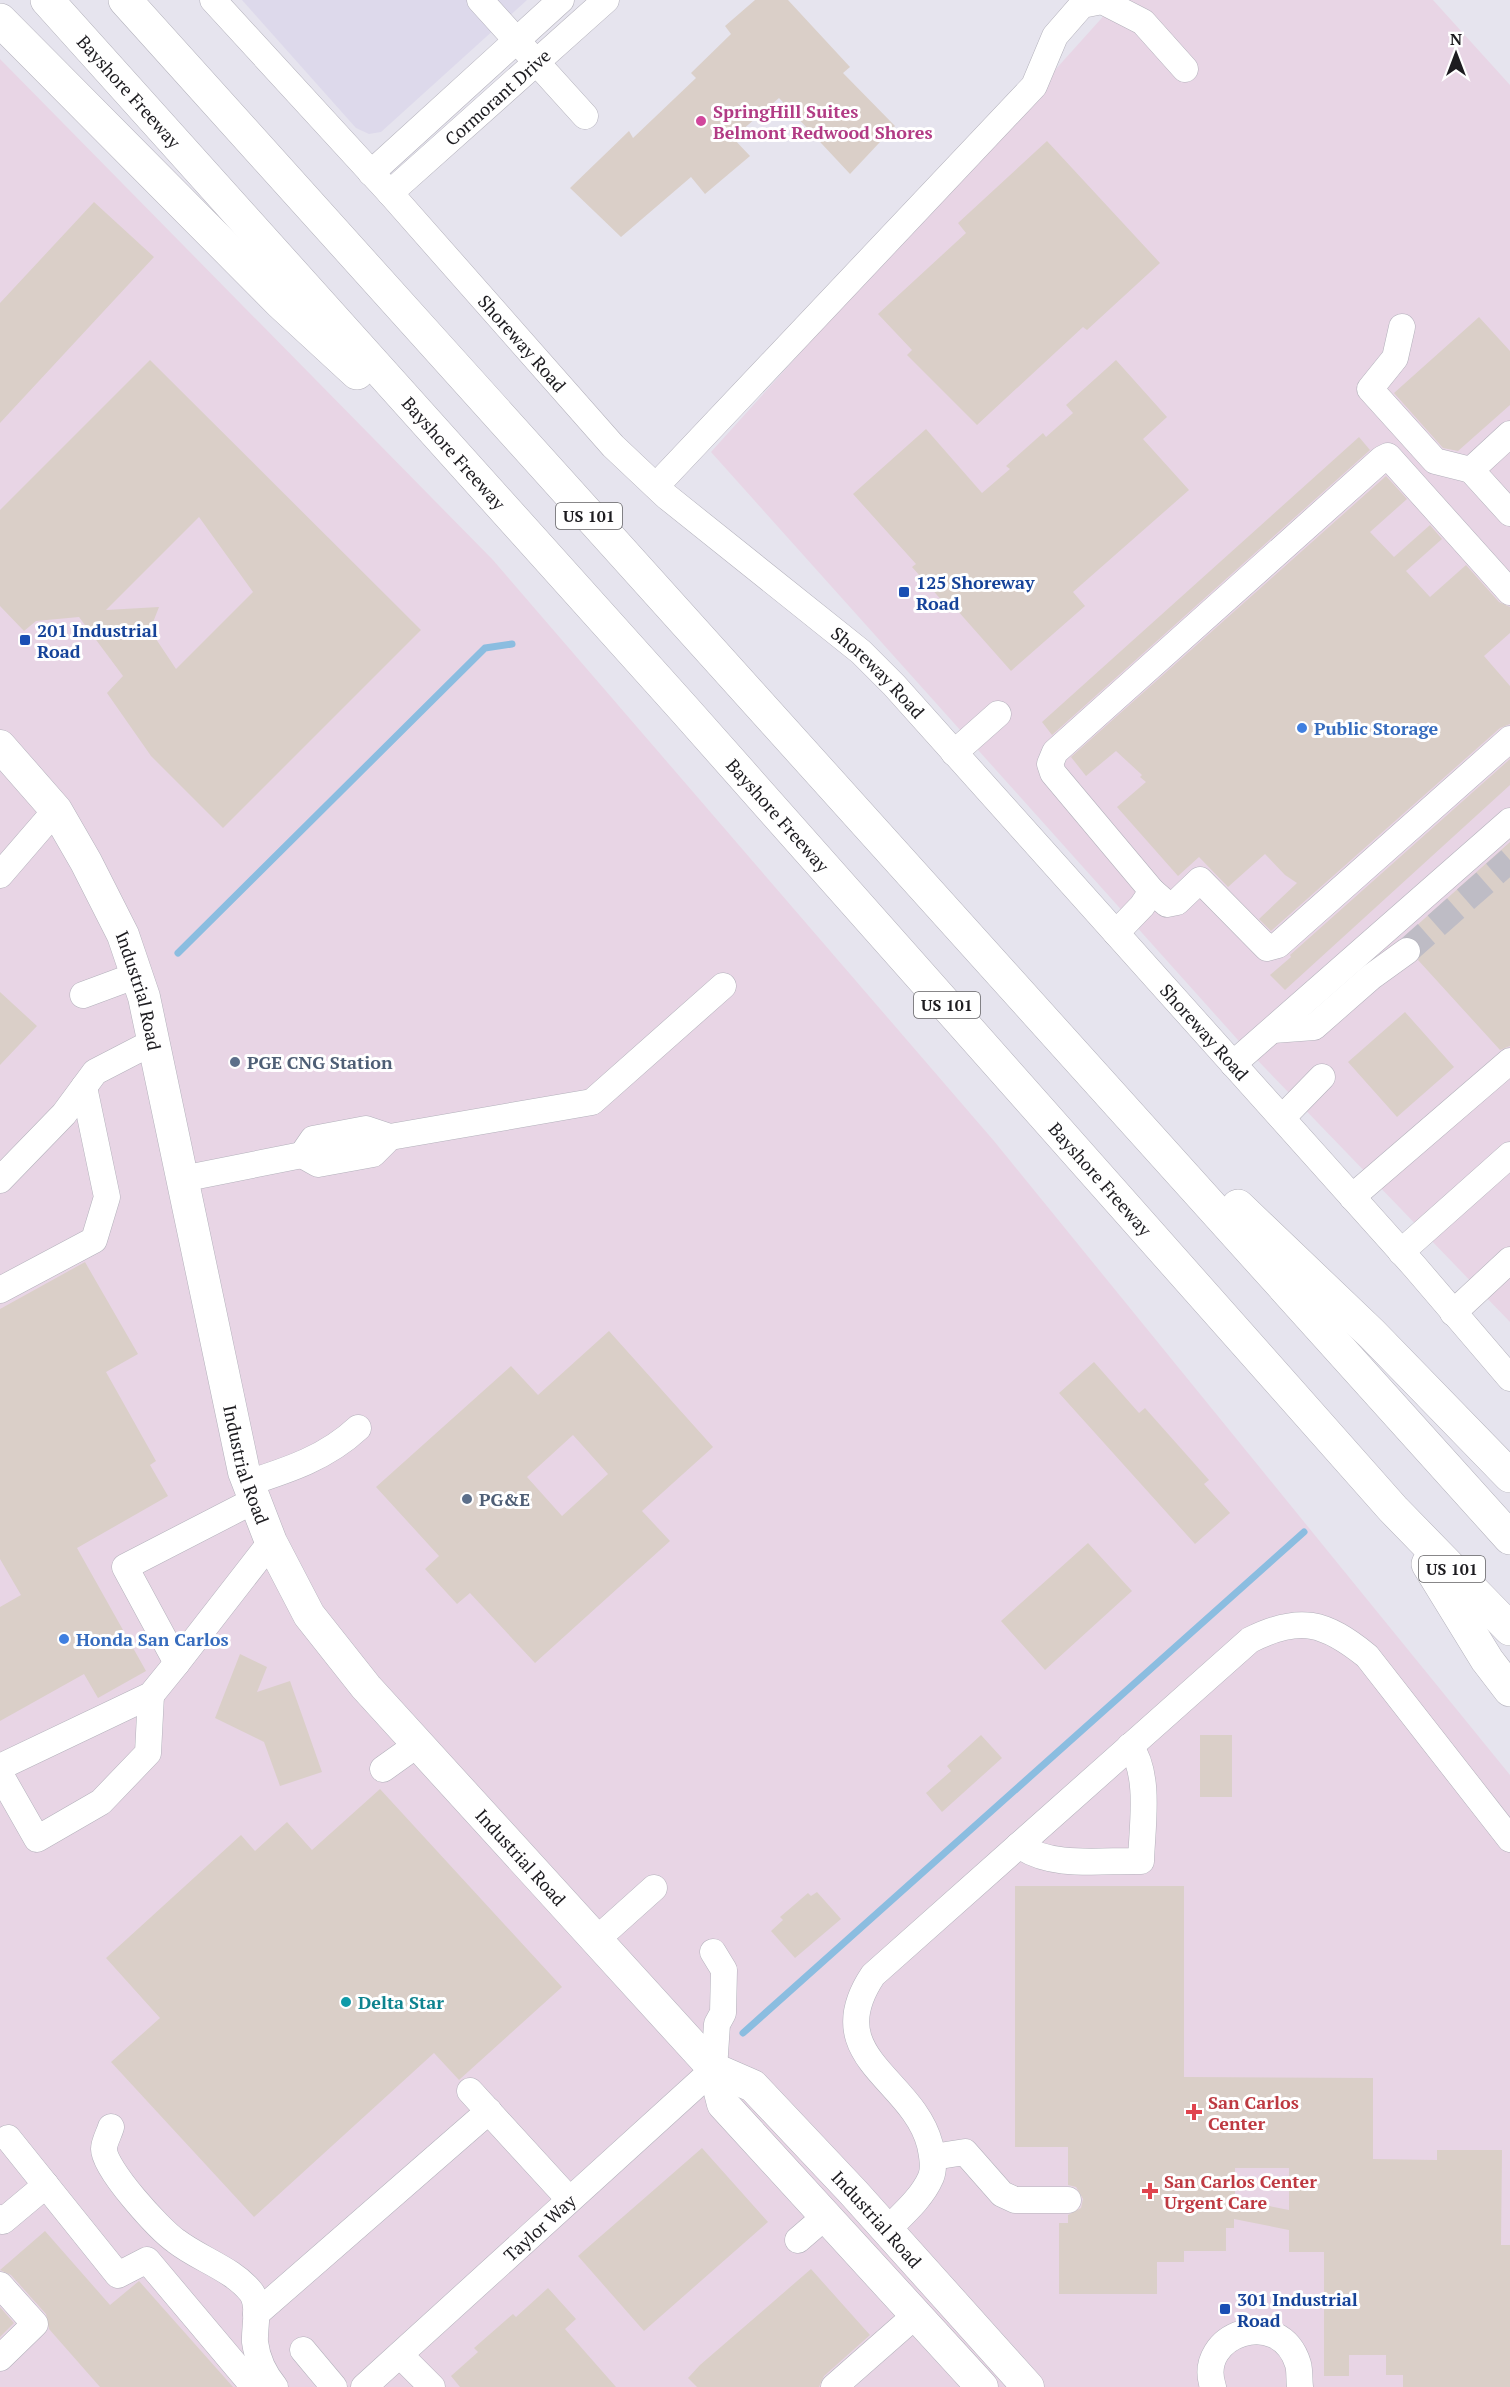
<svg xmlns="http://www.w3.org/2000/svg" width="1510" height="2387" viewBox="0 0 1510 2387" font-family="'PT Serif',serif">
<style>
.built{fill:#ddd9eb}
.industrial{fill:#e8d5e5}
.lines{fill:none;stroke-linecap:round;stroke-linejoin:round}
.stream{stroke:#8bbde0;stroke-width:7}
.building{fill:#dacfc8;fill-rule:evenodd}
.minor-tunnel{stroke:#bebcc5;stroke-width:26;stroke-dasharray:26 13;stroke-linecap:butt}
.minor-casing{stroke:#b3b1bb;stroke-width:27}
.major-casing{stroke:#b3b1bb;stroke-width:33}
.highway-casing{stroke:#b3b1bb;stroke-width:34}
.minor{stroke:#fff;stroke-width:26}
.major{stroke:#fff;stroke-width:32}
.highway{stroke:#fff;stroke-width:33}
.hotel-dot{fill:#d1479c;stroke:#fff;stroke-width:2}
.transit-dot{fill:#1a4fb4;stroke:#fff;stroke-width:2}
.shop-dot{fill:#3f7fe0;stroke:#fff;stroke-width:2}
.service-dot{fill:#5c6f8a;stroke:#fff;stroke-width:2}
.culture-dot{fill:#0f9aa8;stroke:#fff;stroke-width:2}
.health-dot{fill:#e0444e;stroke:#fff;stroke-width:2}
.labels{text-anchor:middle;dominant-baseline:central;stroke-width:6;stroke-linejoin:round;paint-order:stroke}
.shield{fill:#fff;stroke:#616063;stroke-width:1.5}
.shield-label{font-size:16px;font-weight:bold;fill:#1d1c20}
.street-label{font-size:18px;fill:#1d1c20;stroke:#fff}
.hotel-label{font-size:18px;font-weight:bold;fill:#b23c85;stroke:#fff;text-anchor:start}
.transit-label{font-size:18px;font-weight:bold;fill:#164399;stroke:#fff;text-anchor:start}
.shop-label{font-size:18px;font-weight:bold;fill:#366cbe;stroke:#fff;text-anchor:start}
.service-label{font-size:18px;font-weight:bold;fill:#4e5e75;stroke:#fff;text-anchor:start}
.culture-label{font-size:18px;font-weight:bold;fill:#0d838f;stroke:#fff;text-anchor:start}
.health-label{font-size:18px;font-weight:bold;fill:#be3a42;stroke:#fff;text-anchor:start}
</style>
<rect width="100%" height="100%" fill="#e6e4ee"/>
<!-- built -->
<path class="built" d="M 242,0 L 527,0 L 381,132 L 369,134 L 356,128 Z"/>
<!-- industrial -->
<path class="industrial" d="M 1118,0 L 1433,0 L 1510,85 L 1510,1322 L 1238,1040 L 711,452 Z
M 0,59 L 493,560 L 994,1141 L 1510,1775 L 1510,2387 L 0,2387 Z"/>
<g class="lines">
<!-- stream -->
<path class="stream" d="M 178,953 L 485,648 L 512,644
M 743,2033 L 1304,1532"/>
</g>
<!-- building -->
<path class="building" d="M 755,0 L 788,0 L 850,67 L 843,73 L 895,126 L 850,174 L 779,98 L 733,138 L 750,156 L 705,194 L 691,177 L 621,237 L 570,188 L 629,131 L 633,138 L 696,78 L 691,73 L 731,34 L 725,26 Z
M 1047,141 L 1160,263 L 1087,330 L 1083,327 L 977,425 L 907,355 L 912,350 L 878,314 L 966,233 L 958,223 Z
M 94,202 L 154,257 L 0,423 L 0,303 Z
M 1479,317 L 1510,351 L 1510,405 L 1458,451 L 1443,448 L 1394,393 Z
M 150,360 L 421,630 L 223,828 L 151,756 L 107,693 L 123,676 L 79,617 L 36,621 L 24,631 L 0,606 L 0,510 ZM 199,517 L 253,592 L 176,669 L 150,630 L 159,607 L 106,610 Z
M 1116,360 L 1167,417 L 1143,439 L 1189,490 L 1073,592 L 1085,606 L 1011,671 L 949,601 L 945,604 L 912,567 L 916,564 L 853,494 L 926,429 L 982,493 L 1010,469 L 1006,466 L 1043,433 L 1046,437 L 1073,413 L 1066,405 Z
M 1359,437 L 1370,450 L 1052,735 L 1042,722 Z
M 1386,476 L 1407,499 L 1370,532 L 1394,557 L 1430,525 L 1442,539 L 1406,571 L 1430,597 L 1466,565 L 1499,602 L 1510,607 L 1510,633 L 1484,656 L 1510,686 L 1510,724 L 1500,728 L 1271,931 L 1259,919 L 1297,883 L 1285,875 L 1265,854 L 1228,887 L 1199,857 L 1178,876 L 1117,807 L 1146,782 L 1140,777 L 1142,775 L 1116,751 L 1086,776 L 1071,757 Z
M 1510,759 L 1510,785 L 1285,990 L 1270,975 L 1291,957 L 1290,955 Z
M 1510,842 L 1510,1046 L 1500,1050 L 1418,960 L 1422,950 L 1419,942 L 1405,936 Z
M 0,992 L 37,1026 L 0,1065 Z
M 1405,1012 L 1454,1067 L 1397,1117 L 1348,1062 Z
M 85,1262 L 138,1354 L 106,1372 L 156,1461 L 150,1465 L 168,1496 L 77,1548 L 146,1671 L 98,1698 L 84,1674 L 0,1721 L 0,1607 L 21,1595 L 0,1559 L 0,1309 Z
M 609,1331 L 713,1447 L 642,1511 L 670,1541 L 535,1663 L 470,1593 L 457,1604 L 425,1569 L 439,1556 L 376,1487 L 511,1366 L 538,1395 ZM 573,1435 L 608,1474 L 562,1516 L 527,1477 Z
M 1094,1362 L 1139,1413 L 1145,1408 L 1209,1480 L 1204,1484 L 1230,1513 L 1195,1544 L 1059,1393 Z
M 1088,1543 L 1132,1591 L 1045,1670 L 1001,1621 Z
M 240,1654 L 267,1667 L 257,1692 L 290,1681 L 322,1772 L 280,1786 L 264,1742 L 215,1718 Z
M 981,1735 L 1002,1758 L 942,1812 L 926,1793 L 951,1771 L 947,1766 Z
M 1200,1735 L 1232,1735 L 1232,1797 L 1200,1797 Z
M 380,1789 L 562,1987 L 459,2080 L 434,2053 L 254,2217 L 111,2062 L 160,2018 L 106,1958 L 241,1835 L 255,1851 L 287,1822 L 312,1850 Z
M 1015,1886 L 1184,1886 L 1184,2077 L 1373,2078 L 1373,2159 L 1437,2160 L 1437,2150 L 1502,2150 L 1501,2245 L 1510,2245 L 1510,2387 L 1403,2387 L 1403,2375 L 1386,2375 L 1386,2355 L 1349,2355 L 1349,2376 L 1324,2376 L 1324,2252 L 1289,2252 L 1289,2230 L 1234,2219 L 1234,2228 L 1226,2228 L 1226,2251 L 1184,2251 L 1184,2262 L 1157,2262 L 1157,2294 L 1059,2294 L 1059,2223 L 1068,2223 L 1068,2215 L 1081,2208 L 1083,2199 L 1076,2187 L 1068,2185 L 1068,2147 L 1015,2147 ZM 1235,2168 L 1289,2168 L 1289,2210 L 1235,2199 Z
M 817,1892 L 841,1919 L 795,1958 L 771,1931 L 783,1920 L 780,1917 L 808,1893 L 811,1896 Z
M 702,2148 L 768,2222 L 644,2331 L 578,2256 Z
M 45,2231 L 110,2305 L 139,2281 L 233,2387 L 100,2387 L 49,2329 L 46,2314 L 11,2275 L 0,2270 Z
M 811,2269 L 870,2335 L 824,2376 L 819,2387 L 697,2387 L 688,2378 L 700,2365 Z
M 548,2288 L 576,2319 L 565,2329 L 616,2387 L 460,2387 L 451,2376 L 478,2352 L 474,2348 L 513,2314 L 516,2317 Z
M 0,2307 L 14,2323 L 0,2337 Z"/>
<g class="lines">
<!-- minor-tunnel -->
<path class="minor-tunnel" d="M 1407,951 L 1510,860"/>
<!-- minor casing -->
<g class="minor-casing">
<g id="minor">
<path id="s1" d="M 213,0 L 390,193 L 613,446 L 666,496 L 861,652 L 894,685 L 1415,1267 L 1510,1378"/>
<path d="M 480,0 L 585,116"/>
<path d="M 371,173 L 561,0"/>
<path id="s2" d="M 390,193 L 606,0"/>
<path d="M 1402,327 L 1395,358 L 1370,389 L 1435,461 L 1471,470"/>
<path d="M 1510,434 L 1471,470 L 1510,513"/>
<path d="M 656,486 L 1034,86 L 1055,36 L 1082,5 L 1102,1 L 1143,22 L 1185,69"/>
<path d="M 1510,592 L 1388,456 L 1382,459 L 1055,752 L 1050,764 L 1053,773 L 1152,891 L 1167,904 L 1177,902 L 1200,880 L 1267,948 L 1278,945 L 1510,739"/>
<path d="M 954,753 L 998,714"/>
<path d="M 0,875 L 56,810"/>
<path d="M 1116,933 L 1142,906 L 1152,891"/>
<path d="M 83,995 L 137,975"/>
<path d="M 1273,1030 L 1314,1027 L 1371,977 L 1407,951"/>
<path d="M 1233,1064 L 1510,821"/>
<path d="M 1282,1118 L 1322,1077"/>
<path d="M 390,1137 L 373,1154 L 318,1164 L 302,1155 L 313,1139 L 366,1129 L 390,1137 L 592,1102 L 723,986"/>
<path d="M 182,1179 L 302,1155"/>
<path d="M 0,1180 L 64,1114 L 95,1072 L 153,1042"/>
<path d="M 1352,1197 L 1510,1061"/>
<path d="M 1401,1252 L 1510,1155"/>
<path d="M 0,1290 L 94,1240 L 107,1197 L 84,1087"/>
<path d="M 1453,1313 L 1510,1260"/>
<path d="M 248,1483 C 288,1470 326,1458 358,1428"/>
<path d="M 253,1501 L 125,1567 L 177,1663 L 271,1542"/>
<path d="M 0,1767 L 151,1695 L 177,1663"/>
<path d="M 383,1769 L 418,1744"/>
<path d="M 0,1774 L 37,1839 L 101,1802 L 148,1753 L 151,1695"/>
<path d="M 1019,1845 C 1051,1869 1103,1860 1141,1861 C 1142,1827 1151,1774 1130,1746"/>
<path d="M 596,1940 L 654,1888"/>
<path d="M 470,2091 L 568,2198"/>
<path d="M 111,2127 C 109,2134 104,2142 104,2149 C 104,2169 159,2229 176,2241 C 199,2259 233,2269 251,2292 C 261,2305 254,2327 255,2342 C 257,2358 265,2375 275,2387"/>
<path d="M 8,2138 L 118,2275 L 147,2260 L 254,2387"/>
<path d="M 933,2157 L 965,2152 L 1002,2194 L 1015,2200 L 1068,2200"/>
<path d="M 0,2218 L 3,2221 L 46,2185"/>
<path d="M 887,2230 C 903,2214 922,2198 931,2177 C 935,2167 932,2155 930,2145 C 913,2078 818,2057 873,1975 L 1250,1640 C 1300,1615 1325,1622 1367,1656 L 1510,1839"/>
<path d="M 798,2240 L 827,2215"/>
<path d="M 0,2285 L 35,2324 L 0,2358"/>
<path d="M 256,2314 L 489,2111"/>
<path d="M 303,2350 L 334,2387"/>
<path d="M 400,2355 L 432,2387"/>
<path id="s3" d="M 364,2387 L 714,2069 L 717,2024 L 723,2013 L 724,1970 L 713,1952"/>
<path d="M 834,2387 L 917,2314"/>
<path d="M 1213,2387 C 1195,2334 1280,2305 1298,2364 C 1300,2371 1299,2380 1300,2387"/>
</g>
</g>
<!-- major casing -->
<g class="major-casing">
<g id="major">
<path id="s4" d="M 0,746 L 56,810 L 86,862 L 123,935 L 144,997 L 244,1472 L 271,1542 L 309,1615 L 366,1687 L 714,2069 L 753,2086 L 853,2192 L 1028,2387"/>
<path d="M 714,2069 L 723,2104 L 982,2387"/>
</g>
</g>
<!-- highway casing -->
<g class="highway-casing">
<g id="highway">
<path id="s5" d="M 47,0 L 684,709 L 1393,1509 L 1510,1629"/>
<path d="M 125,0 L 1510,1538"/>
<path d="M 0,20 L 281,303 L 357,373"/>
<path d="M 1238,1206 L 1372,1334 L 1510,1476"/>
<path d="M 1428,1564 L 1487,1660 L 1510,1690"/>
</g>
</g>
<!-- minor -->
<use href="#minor" class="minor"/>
<!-- major -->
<use href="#major" class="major"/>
<!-- highway -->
<use href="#highway" class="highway"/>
</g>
<!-- markers -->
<circle class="hotel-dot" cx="701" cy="121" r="6"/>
<g class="transit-dot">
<rect x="898" y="586" width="12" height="12" rx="3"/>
<rect x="19" y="634" width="12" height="12" rx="3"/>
<rect x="1219" y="2303" width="12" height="12" rx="3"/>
</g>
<g class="shop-dot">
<circle cx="1302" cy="728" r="6"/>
<circle cx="64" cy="1639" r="6"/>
</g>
<g class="service-dot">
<circle cx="235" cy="1062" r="6"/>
<circle cx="467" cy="1499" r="6"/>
</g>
<circle class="culture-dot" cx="346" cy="2002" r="6"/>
<g class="health-dot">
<path d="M1191 2103h6v6h6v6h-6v6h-6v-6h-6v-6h6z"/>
<path d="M1147 2182h6v6h6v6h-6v6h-6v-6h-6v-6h6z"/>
</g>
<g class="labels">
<!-- shield labels -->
<g class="shield">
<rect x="556" y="503" width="66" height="26" rx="4.5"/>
<rect x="914" y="992" width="66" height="26" rx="4.5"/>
<rect x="1419" y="1556" width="66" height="26" rx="4.5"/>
</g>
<g class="shield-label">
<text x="589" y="516">US 101</text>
<text x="947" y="1005">US 101</text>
<text x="1452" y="1569">US 101</text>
</g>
<!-- street labels -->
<g class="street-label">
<text stroke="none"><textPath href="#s5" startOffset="123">Bayshore Freeway</textPath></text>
<text stroke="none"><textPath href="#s2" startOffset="144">Cormorant Drive</textPath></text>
<text stroke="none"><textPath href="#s1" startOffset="462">Shoreway Road</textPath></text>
<text stroke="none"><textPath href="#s5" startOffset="609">Bayshore Freeway</textPath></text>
<text stroke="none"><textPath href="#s1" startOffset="948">Shoreway Road</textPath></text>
<text stroke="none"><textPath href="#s5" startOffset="1095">Bayshore Freeway</textPath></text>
<text stroke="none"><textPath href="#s4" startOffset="285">Industrial Road</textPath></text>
<text stroke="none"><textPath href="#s1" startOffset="1434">Shoreway Road</textPath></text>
<text stroke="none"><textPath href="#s5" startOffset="1581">Bayshore Freeway</textPath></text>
<text stroke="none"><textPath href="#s4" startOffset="771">Industrial Road</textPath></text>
<text stroke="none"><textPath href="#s4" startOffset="1257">Industrial Road</textPath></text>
<text stroke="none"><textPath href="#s4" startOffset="1768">Industrial Road</textPath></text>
<text stroke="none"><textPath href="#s3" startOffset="237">Taylor Way</textPath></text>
</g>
<!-- hotel labels -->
<g class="hotel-label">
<text x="713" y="111">SpringHill Suites<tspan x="713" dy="21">Belmont Redwood Shores</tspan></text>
</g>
<!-- transit labels -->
<g class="transit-label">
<text x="916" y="582">125 Shoreway<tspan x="916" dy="21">Road</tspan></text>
<text x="37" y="630">201 Industrial<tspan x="37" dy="21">Road</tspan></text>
<text x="1237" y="2299">301 Industrial<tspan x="1237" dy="21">Road</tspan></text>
</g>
<!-- shop labels -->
<g class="shop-label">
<text x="1314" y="728">Public Storage</text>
<text x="76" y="1639">Honda San Carlos</text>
</g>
<!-- service labels -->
<g class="service-label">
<text x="247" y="1062">PGE CNG Station</text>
<text x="479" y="1499">PG&amp;E</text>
</g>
<!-- culture labels -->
<g class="culture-label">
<text x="358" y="2002">Delta Star</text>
</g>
<!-- health labels -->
<g class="health-label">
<text x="1208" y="2102">San Carlos<tspan x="1208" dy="21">Center</tspan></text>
<text x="1164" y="2181">San Carlos Center<tspan x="1164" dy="21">Urgent Care</tspan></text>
</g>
</g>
<!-- north arrow -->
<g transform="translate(1456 54)" stroke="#ffffff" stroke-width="4.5" paint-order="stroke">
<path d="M0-4.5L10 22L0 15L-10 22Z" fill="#1d1c20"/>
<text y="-9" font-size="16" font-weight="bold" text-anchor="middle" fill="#1d1c20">N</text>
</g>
</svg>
